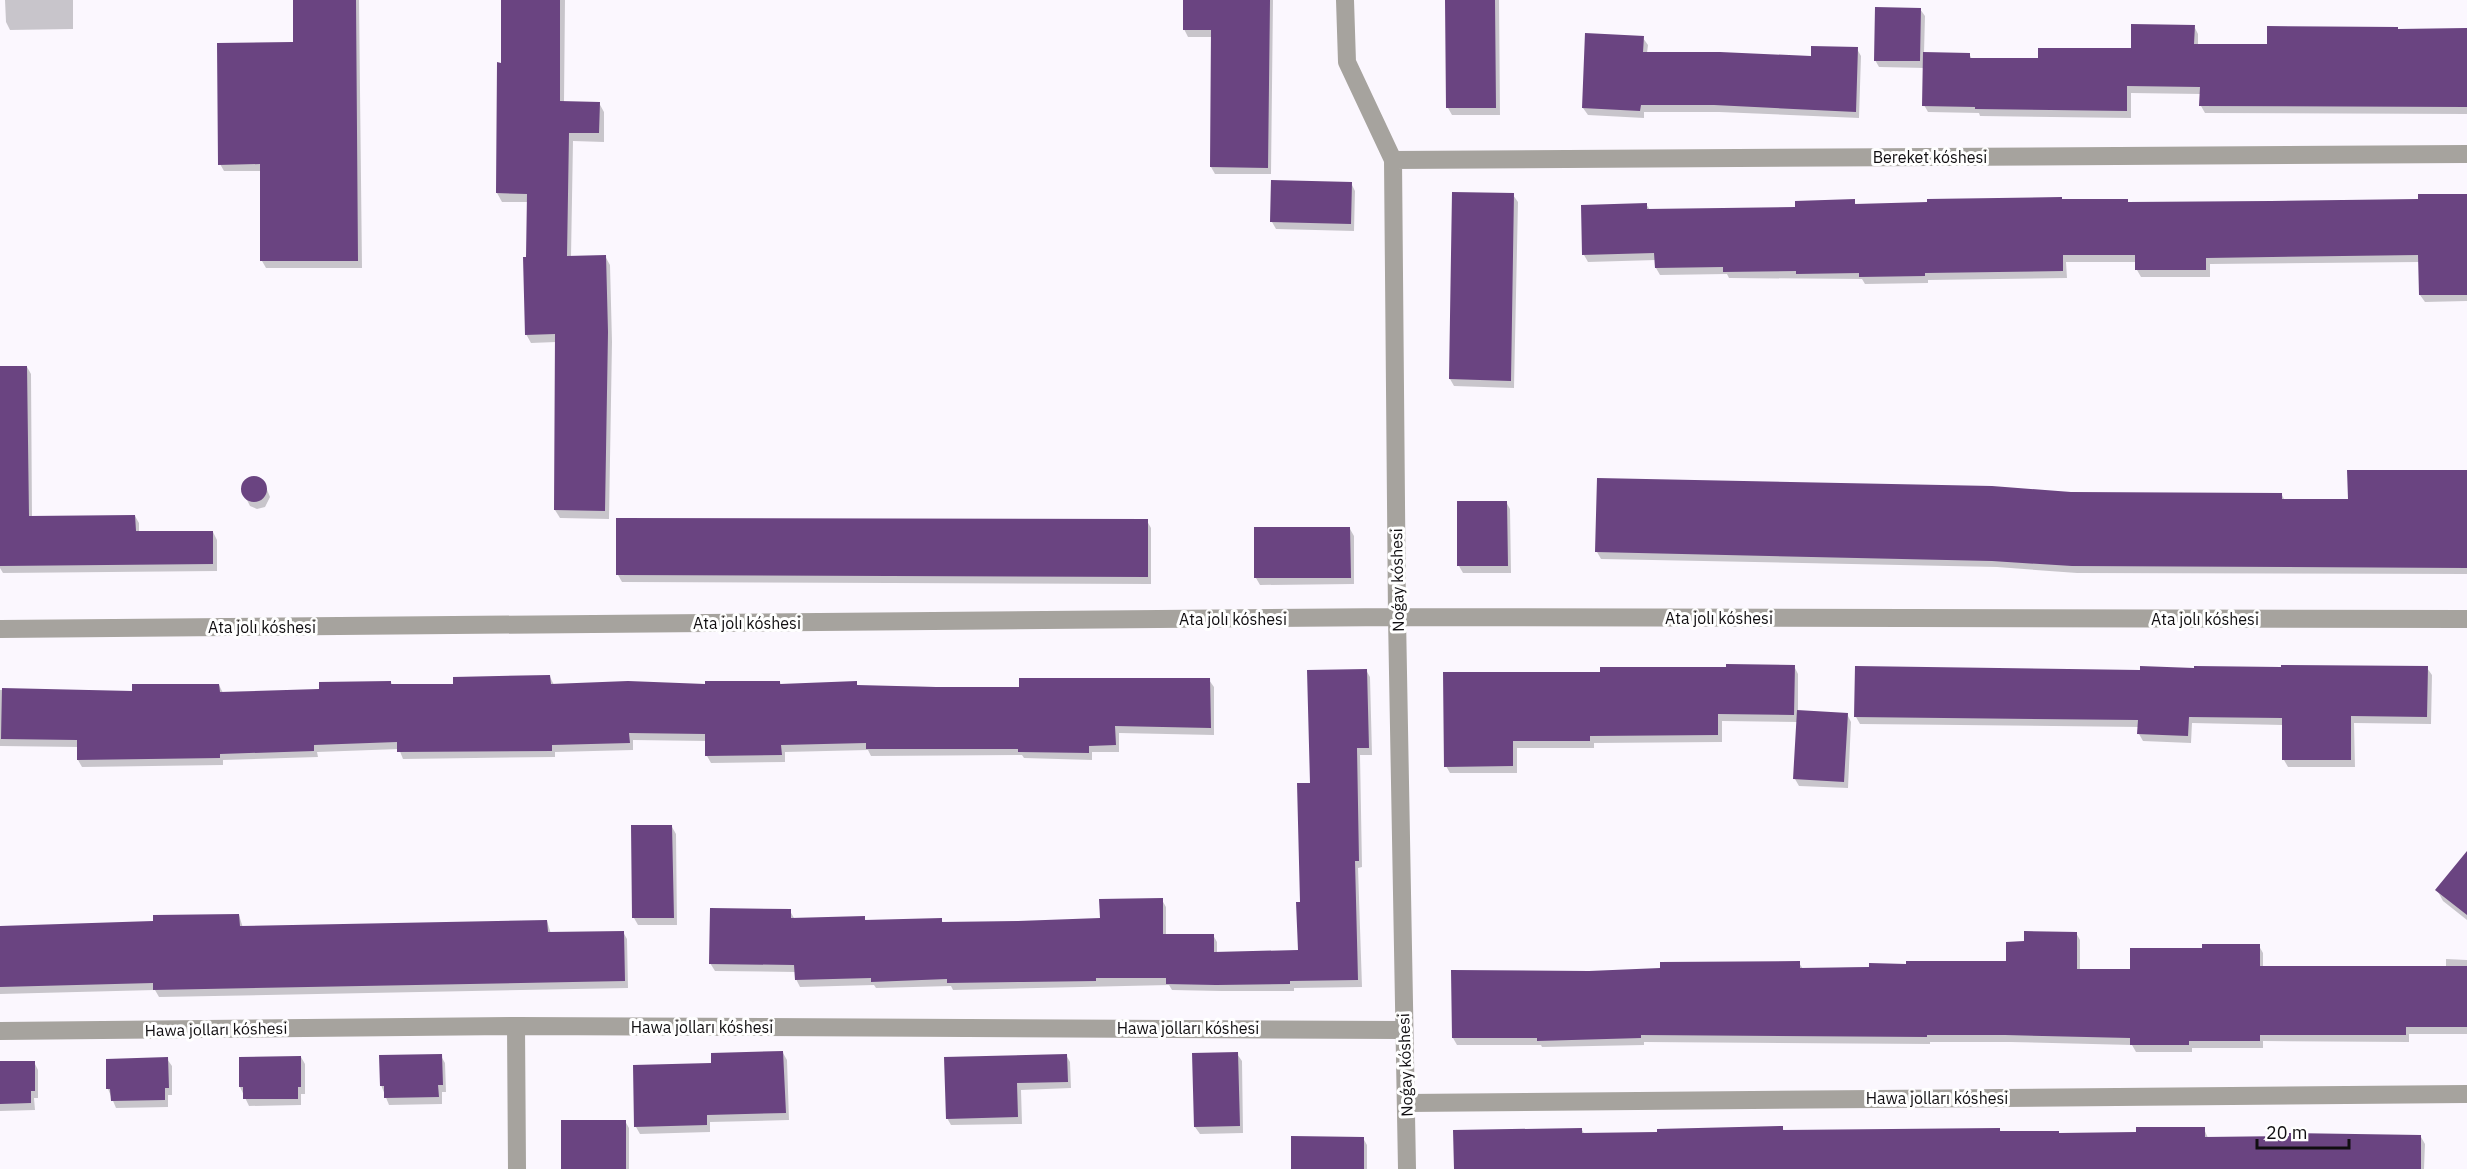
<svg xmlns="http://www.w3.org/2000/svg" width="2467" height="1169" viewBox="0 0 2467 1169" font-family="'IBM Plex Sans',sans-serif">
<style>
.shadow{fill:#0003}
.building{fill:#6a4481}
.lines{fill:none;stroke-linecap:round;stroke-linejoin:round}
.street{stroke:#a6a39e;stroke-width:18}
.labels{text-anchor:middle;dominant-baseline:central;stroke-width:6;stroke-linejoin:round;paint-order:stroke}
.street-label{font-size:16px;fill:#100e11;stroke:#fff}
</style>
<rect width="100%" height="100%" fill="#fbf7fe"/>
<!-- shadow -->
<path class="shadow" d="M 5,0 L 73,0 L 73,29 L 10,30 L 6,22 Z
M 294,0 L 359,0 L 362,268 L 266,268 L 262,261 L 261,171 L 224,171 L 220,164 L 295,43 Z
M 502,0 L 565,0 L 564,102 L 599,103 L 604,112 L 604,142 L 573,141 L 571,257 L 605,256 L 610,265 L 612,342 L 609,519 L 560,518 L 555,510 L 556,342 L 531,343 L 526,334 L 528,202 L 502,202 L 497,193 L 502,64 Z
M 1184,0 L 1273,0 L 1271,174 L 1215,174 L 1211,167 L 1213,37 L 1188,37 L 1184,29 Z
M 1447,0 L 1499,0 L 1500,115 L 1452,115 L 1448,108 Z
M 1920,9 L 1925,16 L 1924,53 L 1969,54 L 1972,59 L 2039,60 L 2132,50 L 2194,26 L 2198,34 L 2198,45 L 2269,46 L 2398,30 L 2467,29 L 2467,114 L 2205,113 L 2201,106 L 2201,94 L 2131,93 L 2131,118 L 1980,116 L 1979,113 L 1928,112 L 1924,105 L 1925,68 L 1879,67 L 1875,60 Z
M 1643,38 L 1648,45 L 1647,53 L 1813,58 L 1857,49 L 1861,56 L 1859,118 L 1719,112 L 1644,112 L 1644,118 L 1588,115 L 1583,108 Z
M 1351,183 L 1355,191 L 1354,231 L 1276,229 L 1272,222 Z
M 2467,194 L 2467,301 L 2425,302 L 2420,295 L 2420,262 L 2210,264 L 2210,277 L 2141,277 L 2137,270 L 2137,262 L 2066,262 L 2067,278 L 1928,280 L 1928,283 L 1865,284 L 1862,279 L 1729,278 L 1727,274 L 1660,275 L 1656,268 L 1656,260 L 1588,262 L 1584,255 L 1646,204 L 1650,210 L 1796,209 L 1854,201 L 1856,205 L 2063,201 L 2129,203 L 2419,200 Z
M 1513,195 L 1518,202 L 1514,388 L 1454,386 L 1450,379 Z
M 0,367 L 27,367 L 31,374 L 32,517 L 135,516 L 139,523 L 139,532 L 213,532 L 217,540 L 217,571 L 3,573 L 0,568 Z
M 2467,471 L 2467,574 L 2077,573 L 1997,567 L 1601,559 L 1597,552 L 2071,493 L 2282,495 L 2285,501 L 2349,500 Z
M 253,477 L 264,482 L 270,497 L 265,507 L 257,509 L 250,506 L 242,490 L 243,482 Z
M 1506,502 L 1510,509 L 1511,573 L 1463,573 L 1459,566 L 1459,503 Z
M 1147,521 L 1151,528 L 1151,584 L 622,582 L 618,575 Z
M 1350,529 L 1354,536 L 1354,584 L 1260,585 L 1256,578 Z
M 1794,666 L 1798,674 L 1798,712 L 1847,714 L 1851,722 L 1848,788 L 1799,786 L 1795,779 L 1798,722 L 1722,721 L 1722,742 L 1594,743 L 1594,748 L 1517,748 L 1517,773 L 1450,773 L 1446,766 L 1601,674 Z
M 2427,668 L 2432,675 L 2431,724 L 2354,723 L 2355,767 L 2288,767 L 2284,760 L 2283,725 L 2192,723 L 2191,743 L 2143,741 L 2139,734 L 2139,727 L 1860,724 L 1856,717 L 2141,671 Z
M 1366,670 L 1370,677 L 1372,755 L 1360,755 L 1362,867 L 1358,868 L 1362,987 L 1294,988 L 1294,991 L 1221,991 L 1172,990 L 1169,985 L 953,990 L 951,986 L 876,988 L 874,985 L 800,987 L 796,979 L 796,972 L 715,971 L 710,963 L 790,911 L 795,920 L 864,918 L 867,922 L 941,919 L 943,923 L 1101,920 L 1162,900 L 1166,907 L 1166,936 L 1213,935 L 1217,942 L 1217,953 L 1299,952 L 1311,784 Z
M 550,677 L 554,685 L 706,685 L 780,682 L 781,685 L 856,683 L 858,686 L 1021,688 L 1209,680 L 1214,687 L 1214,735 L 1119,733 L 1119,752 L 1092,752 L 1092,760 L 1024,758 L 1022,755 L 871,756 L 868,750 L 785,752 L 785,762 L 711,763 L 707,756 L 707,741 L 633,740 L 633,750 L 555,752 L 555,757 L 403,759 L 399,749 L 317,752 L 318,757 L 223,760 L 223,765 L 82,767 L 78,760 L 78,747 L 0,746 L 0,690 L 134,693 L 219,685 L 223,693 L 320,690 L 391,682 L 392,685 L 455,685 Z
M 672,827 L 676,834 L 677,925 L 638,925 L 634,918 Z
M 2467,853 L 2467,920 L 2443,901 L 2437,890 Z
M 239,915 L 243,928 L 547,921 L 551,934 L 623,932 L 627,939 L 628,988 L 159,997 L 155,990 L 0,994 L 0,927 L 154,923 Z
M 2076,933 L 2080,940 L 2080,971 L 2132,971 L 2203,950 L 2259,946 L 2263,953 L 2263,968 L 2446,967 L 2446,959 L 2467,960 L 2467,1034 L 2409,1034 L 2409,1042 L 2263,1041 L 2263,1048 L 2192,1048 L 2192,1052 L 2136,1052 L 2132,1045 L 2010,1042 L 1930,1042 L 1930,1044 L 1644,1042 L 1644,1045 L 1542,1047 L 1541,1045 L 1457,1045 L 1453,1038 L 1452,971 L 1589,973 L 1799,963 L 1803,969 L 2007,963 L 2026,943 Z
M 783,1053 L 787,1060 L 789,1120 L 710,1122 L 710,1132 L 640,1134 L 636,1127 L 634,1067 L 713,1065 Z
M 1237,1054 L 1242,1061 L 1243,1133 L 1200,1134 L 1195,1127 Z
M 1066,1055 L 1070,1062 L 1071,1088 L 1021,1090 L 1022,1124 L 951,1125 L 947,1118 Z
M 441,1056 L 445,1063 L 446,1092 L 442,1092 L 442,1104 L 389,1105 L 381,1085 Z
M 301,1057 L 305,1064 L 305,1094 L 301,1094 L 301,1105 L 249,1106 L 240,1087 Z
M 167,1059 L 172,1066 L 172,1095 L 168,1095 L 168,1107 L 116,1108 L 108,1089 Z
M 34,1062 L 38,1070 L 38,1098 L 34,1098 L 35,1110 L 0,1111 L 0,1063 Z
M 625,1121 L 629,1128 L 629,1169 L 562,1169 Z
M 1782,1128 L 1785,1132 L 2000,1130 L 2001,1133 L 2059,1134 L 2138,1134 L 2204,1129 L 2208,1138 L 2421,1137 L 2425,1144 L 2424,1169 L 1455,1169 L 1582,1130 L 1585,1135 Z
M 1363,1138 L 1367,1145 L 1367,1169 L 1292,1169 Z"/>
<!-- building -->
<path class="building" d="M 293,0 L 356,0 L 358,261 L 260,261 L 260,164 L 218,165 L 217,43 L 293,42 Z
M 501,0 L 560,0 L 560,101 L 600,102 L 599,133 L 569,133 L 567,256 L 606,255 L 608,332 L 605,511 L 554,510 L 555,334 L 525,335 L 523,257 L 526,257 L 527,194 L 496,193 L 497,62 L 501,63 Z
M 1183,0 L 1270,0 L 1268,168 L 1210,167 L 1211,30 L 1183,30 Z
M 1445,0 L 1495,0 L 1496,108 L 1446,108 Z
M 1875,7 L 1921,8 L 1920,61 L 1874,61 Z
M 2131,24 L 2195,25 L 2194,44 L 2267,44 L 2267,26 L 2398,27 L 2398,29 L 2467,28 L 2467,107 L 2199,106 L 2200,87 L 2127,86 L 2127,111 L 1975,109 L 1975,107 L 1922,106 L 1923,52 L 1970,53 L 1970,58 L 2038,58 L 2038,48 L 2131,48 Z
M 1585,33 L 1644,36 L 1643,52 L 1720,52 L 1811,56 L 1811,46 L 1858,47 L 1856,112 L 1714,105 L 1641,105 L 1640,111 L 1582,108 Z
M 1271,180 L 1352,182 L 1351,224 L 1270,222 Z
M 1452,192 L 1514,193 L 1511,381 L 1449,379 Z
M 2418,194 L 2467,194 L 2467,295 L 2419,295 L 2418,255 L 2206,258 L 2206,270 L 2135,270 L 2135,255 L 2063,255 L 2063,271 L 1925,273 L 1925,276 L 1859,277 L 1859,273 L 1796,274 L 1796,271 L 1723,272 L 1723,267 L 1655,268 L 1654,253 L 1582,255 L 1581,205 L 1647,203 L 1647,209 L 1795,207 L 1795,201 L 1855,199 L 1855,204 L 1927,202 L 1927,199 L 2062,197 L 2062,199 L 2128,199 L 2128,202 L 2271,201 L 2418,199 Z
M 0,366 L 27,366 L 29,516 L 135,515 L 136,531 L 213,531 L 213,564 L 0,566 Z
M 2347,470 L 2467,470 L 2467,568 L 2072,566 L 1992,561 L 1595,552 L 1597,478 L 1992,486 L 2071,492 L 2282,493 L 2282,499 L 2348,499 Z
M241 489a13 13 0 1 1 26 0a13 13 0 1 1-26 0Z
M 1457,501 L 1507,501 L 1508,566 L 1457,566 Z
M 616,518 L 1148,519 L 1148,577 L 616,575 Z
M 1254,527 L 1350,527 L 1351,578 L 1254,578 Z
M 1726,664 L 1795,665 L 1794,715 L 1718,714 L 1718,735 L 1590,736 L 1590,741 L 1513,741 L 1513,766 L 1444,767 L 1443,672 L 1600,672 L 1600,667 L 1726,667 Z
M 2281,665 L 2428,666 L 2427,717 L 2351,716 L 2351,760 L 2282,760 L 2282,718 L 2189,717 L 2188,736 L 2137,734 L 2138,720 L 1854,717 L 1855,666 L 2140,670 L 2140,666 L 2194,668 L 2194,666 L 2281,667 Z
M 1367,669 L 1369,748 L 1357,748 L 1359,861 L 1355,861 L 1358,980 L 1290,981 L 1290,984 L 1216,985 L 1166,984 L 1166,978 L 1096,978 L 1096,981 L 1023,982 L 947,983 L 947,979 L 871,982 L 871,978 L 795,980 L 794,965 L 709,964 L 710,908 L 791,909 L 791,918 L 865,916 L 865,920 L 942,918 L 942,922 L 1018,921 L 1100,918 L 1099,899 L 1163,898 L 1163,934 L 1214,934 L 1214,952 L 1298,950 L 1296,902 L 1300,902 L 1297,783 L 1310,783 L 1307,670 Z
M 550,675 L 551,684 L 628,681 L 705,684 L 705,681 L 780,681 L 780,684 L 857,681 L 857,685 L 936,687 L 1019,687 L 1019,678 L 1210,678 L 1211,728 L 1115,726 L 1116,745 L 1089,746 L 1089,753 L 1018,752 L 1018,749 L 866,749 L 866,743 L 781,745 L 782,755 L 705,756 L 705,734 L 629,733 L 630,743 L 552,745 L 552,751 L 397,752 L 397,742 L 314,745 L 314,751 L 220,754 L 220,758 L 77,760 L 77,740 L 1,739 L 2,688 L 132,691 L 132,684 L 219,684 L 220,692 L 319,689 L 319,682 L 391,681 L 391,684 L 453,684 L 453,677 Z
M 1797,710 L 1848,713 L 1844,782 L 1793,779 Z
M 631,825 L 672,825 L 674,918 L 632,918 Z
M 2467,851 L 2467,915 L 2435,890 Z
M 239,914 L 240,926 L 547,920 L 548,932 L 624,931 L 625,981 L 153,990 L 153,983 L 0,987 L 0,926 L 153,921 L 153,915 Z
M 2024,931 L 2077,932 L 2077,969 L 2130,969 L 2130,948 L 2202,948 L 2202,944 L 2260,944 L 2260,966 L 2467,966 L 2467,1027 L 2406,1027 L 2406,1035 L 2260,1035 L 2260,1041 L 2189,1041 L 2189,1045 L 2130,1045 L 2130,1038 L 2005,1035 L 1927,1035 L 1927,1037 L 1641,1035 L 1641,1038 L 1537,1041 L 1537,1038 L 1452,1038 L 1451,970 L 1589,971 L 1660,968 L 1660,962 L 1800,961 L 1800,968 L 1869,967 L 1869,963 L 1906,964 L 1906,961 L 2006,961 L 2006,942 L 2024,941 Z
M 783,1051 L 786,1113 L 707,1115 L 707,1125 L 634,1127 L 633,1065 L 711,1063 L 711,1053 Z
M 1238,1052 L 1240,1126 L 1194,1127 L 1192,1053 Z
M 442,1054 L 443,1085 L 438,1085 L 439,1097 L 384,1098 L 384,1086 L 380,1086 L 379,1055 Z
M 1067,1054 L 1068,1082 L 1017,1083 L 1018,1117 L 946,1119 L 944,1057 Z
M 301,1056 L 301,1087 L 298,1087 L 298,1099 L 243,1099 L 243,1087 L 239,1087 L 239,1057 Z
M 168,1057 L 169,1088 L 165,1088 L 165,1100 L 111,1101 L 110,1089 L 106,1089 L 106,1059 Z
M 0,1061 L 35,1061 L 35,1091 L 31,1091 L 31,1103 L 0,1104 Z
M 561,1120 L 626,1120 L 626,1169 L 561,1169 Z
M 1783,1126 L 1783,1130 L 2000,1128 L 2000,1131 L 2059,1131 L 2059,1133 L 2136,1132 L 2136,1127 L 2205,1127 L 2205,1137 L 2289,1136 L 2289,1133 L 2421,1135 L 2421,1169 L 1454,1169 L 1453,1130 L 1582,1128 L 1582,1133 L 1657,1132 L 1657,1129 Z
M 1291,1136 L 1364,1137 L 1364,1169 L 1291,1169 Z"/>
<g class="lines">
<!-- street -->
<path class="street" d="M 1345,0 L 1347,62 L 1393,160 L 1397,617 L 1407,1169
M 1393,160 L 2467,154
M 0,629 L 1397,617 L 2467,619
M 516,1026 L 517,1169
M 0,1031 L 516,1026 L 1403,1030
M 1406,1103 L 2467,1094"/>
</g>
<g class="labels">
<!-- street labels -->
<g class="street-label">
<text x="1930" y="157">Bereket kóshesi</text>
<text transform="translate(1397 580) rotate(-91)">Noǵay kóshesi</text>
<text x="1719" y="618">Ata jolı kóshesi</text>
<text x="1233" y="619">Ata jolı kóshesi</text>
<text x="2205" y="619">Ata jolı kóshesi</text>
<text x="747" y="623">Ata jolı kóshesi</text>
<text x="262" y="627">Ata jolı kóshesi</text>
<text x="702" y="1027">Hawa jolları kóshesi</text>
<text x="1188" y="1028">Hawa jolları kóshesi</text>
<text transform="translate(216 1029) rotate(-1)">Hawa jolları kóshesi</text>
<text transform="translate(1405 1065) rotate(-92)">Noǵay kóshesi</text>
<text x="1937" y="1098">Hawa jolları kóshesi</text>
</g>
</g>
<!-- scale -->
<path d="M2257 1139v9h92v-9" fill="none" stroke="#100e11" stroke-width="3"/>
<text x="2266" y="1139" font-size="18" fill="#100e11" stroke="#ffffff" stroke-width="4.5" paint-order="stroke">20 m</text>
</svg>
